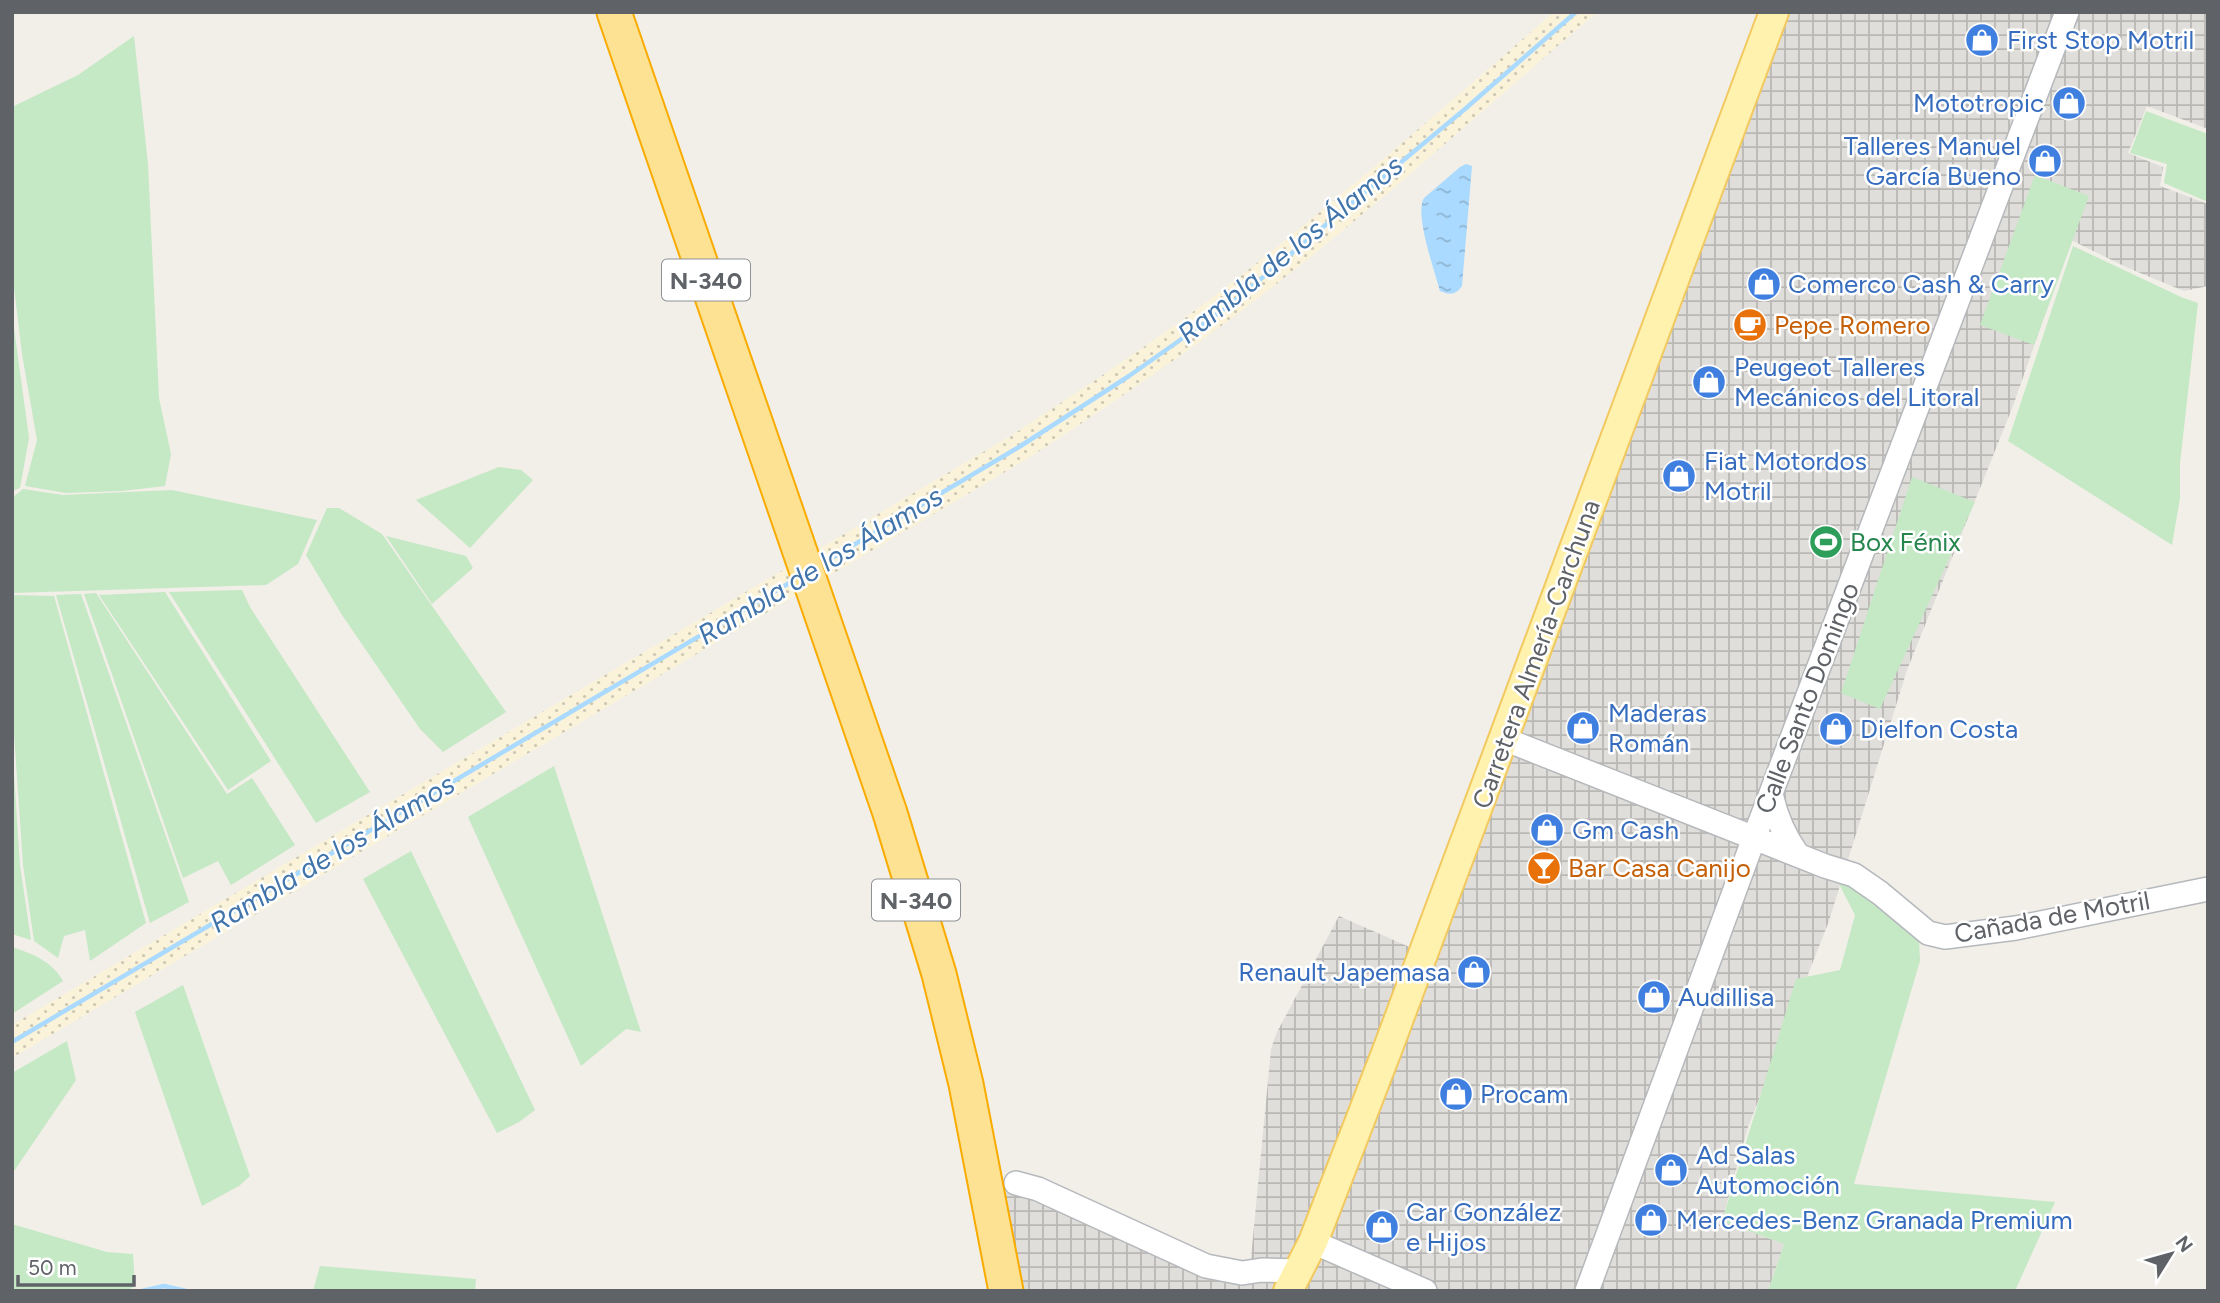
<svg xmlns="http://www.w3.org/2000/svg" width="2220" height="1303" viewBox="0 0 2220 1303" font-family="Figtree,sans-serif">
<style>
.industrial{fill:url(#industrial-grid)}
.grass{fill:#c5e8c5}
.sand{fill:url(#sand-dots)}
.water{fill:url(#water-ripples)}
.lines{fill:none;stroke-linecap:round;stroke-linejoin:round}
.stream{stroke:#aadaff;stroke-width:4.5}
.minor-casing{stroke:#b5b8bc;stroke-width:26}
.major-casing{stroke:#f2c960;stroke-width:32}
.highway-casing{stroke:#f9ab00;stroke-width:37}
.minor{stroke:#fff;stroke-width:23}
.major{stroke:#fff2af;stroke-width:28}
.highway{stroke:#fde293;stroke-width:33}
.labels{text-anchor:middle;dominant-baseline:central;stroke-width:5;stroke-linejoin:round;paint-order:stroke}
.shield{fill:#fff;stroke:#8f9295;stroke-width:2}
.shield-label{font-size:24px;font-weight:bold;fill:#5f6368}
.shop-label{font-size:26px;fill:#366cbe;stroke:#fff;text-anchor:start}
.food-label{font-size:26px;fill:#c56008;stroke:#fff;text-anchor:start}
.leisure-label{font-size:26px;fill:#27864d;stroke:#fff;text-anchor:start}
.street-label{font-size:26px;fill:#5f6368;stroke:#fff}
.water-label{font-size:28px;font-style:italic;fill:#4174aa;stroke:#fff}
</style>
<defs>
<pattern id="industrial-grid" width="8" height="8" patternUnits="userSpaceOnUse" patternTransform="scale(1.75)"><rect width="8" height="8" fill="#e0deda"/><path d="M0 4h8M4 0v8" fill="none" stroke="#b9b8b5"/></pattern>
<pattern id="sand-dots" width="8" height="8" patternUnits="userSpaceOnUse" patternTransform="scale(1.75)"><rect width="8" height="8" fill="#fbf3d9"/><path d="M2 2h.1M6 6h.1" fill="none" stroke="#cec8b4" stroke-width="1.8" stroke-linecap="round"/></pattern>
<pattern id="water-ripples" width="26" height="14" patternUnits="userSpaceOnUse" patternTransform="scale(1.75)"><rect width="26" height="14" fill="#aadaff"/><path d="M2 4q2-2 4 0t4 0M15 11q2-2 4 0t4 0" fill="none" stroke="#8eb4d2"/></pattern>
</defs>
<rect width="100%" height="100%" fill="#f1efe8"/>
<!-- industrial -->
<path class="industrial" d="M 1788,12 L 2208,12 L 2208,129 L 2147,106 L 2128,153 L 2163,167 L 2160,186 L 2208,204 L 2208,286 L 2184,291 L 2128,268 L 2071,240 L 2013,406 L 1907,670 L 1829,921 L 1748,1127 L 1722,1221 L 1784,1244 L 1768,1291 L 1011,1291 L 1000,1193 L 1042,1189 L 1204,1261 L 1250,1268 L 1271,1049 L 1276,1034 L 1339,916 L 1430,956 L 1523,728 L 1708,222 Z"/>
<!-- grass -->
<path class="grass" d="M 134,36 L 148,164 L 159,398 L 171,454 L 165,486 L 122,491 L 66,493 L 25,486 L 37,440 L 22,354 L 12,271 L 12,107 L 78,75 Z
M 2146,111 L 2208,134 L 2208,202 L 2164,183 L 2167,164 L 2130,153 Z
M 2035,175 L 2089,196 L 2034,345 L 1980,325 Z
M 2073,246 L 2181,297 L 2198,303 L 2180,463 L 2180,498 L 2172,545 L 2008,441 Z
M 12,313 L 29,438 L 20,488 L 12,491 Z
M 499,467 L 521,470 L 533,480 L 470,548 L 416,500 Z
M 1912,477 L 1975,502 L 1880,709 L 1841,693 Z
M 23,489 L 63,495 L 172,490 L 317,520 L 298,564 L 266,585 L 12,593 L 12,498 Z
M 327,508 L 339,508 L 382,534 L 506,712 L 443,752 L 420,729 L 342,615 L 306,555 Z
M 386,536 L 466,556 L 473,568 L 432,604 Z
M 242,590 L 250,607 L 370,792 L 316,823 L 169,592 Z
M 165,592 L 271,761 L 228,790 L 99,595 Z
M 96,593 L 227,794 L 252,778 L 295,845 L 231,885 L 218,861 L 183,878 L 84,594 Z
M 81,594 L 189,902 L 150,923 L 56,595 Z
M 12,595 L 54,596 L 146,923 L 90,961 L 85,930 L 64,936 L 58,958 L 34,941 L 23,865 L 12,704 Z
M 12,742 L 20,865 L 31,940 L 12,934 Z
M 554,766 L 641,1032 L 626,1029 L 581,1066 L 468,817 Z
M 411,851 L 535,1110 L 519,1122 L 497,1133 L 363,879 Z
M 1840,876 L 1861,886 L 1919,939 L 1920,961 L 1854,1184 L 2055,1202 L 2015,1291 L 1768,1291 L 1784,1244 L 1722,1221 L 1796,979 L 1840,970 L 1855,915 L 1838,882 Z
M 12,947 C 33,954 52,961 63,981 L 12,1014 Z
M 183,985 L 250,1176 L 239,1186 L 202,1206 L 135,1012 Z
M 67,1041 L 76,1080 L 12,1174 L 12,1073 Z
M 12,1224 L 107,1252 L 133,1254 L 135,1286 L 127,1291 L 12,1291 Z
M 320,1266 L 476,1279 L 475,1291 L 313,1291 Z"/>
<!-- sand -->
<path class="sand" d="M 1554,12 L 1597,12 C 1483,110 1372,211 1253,302 C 1180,358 1104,409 1027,459 L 12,1058 L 12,1025 L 1012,435 C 1099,378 1186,321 1267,255 C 1365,177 1459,94 1554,12 Z"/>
<!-- water -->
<path class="water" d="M 1466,164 L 1472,166 L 1462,286 C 1456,295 1450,295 1440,291 C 1435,272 1414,214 1424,198 L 1460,167 Z"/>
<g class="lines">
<!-- stream -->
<path class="stream" d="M 818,566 L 1019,447 L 1129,376 L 1227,307 L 1465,109 L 1576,12
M 12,1042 L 796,579
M 142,1291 L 164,1286 L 186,1291"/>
<!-- minor casing -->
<g class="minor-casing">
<path id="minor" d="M 1504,739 L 1825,866 L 1854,875 L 1880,893 L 1928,933 L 1945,937 L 2016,928 L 2208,889
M 1771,794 C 1776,817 1784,836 1798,855
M 1016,1183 L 1038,1189 L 1206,1266 L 1242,1273 L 1262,1270 L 1299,1271
M 1313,1242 L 1425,1291
M 1587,1291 L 1754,838 L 2067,12"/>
</g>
<!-- major casing -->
<g class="major-casing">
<path id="major" d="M 1288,1291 L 1313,1242 L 1388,1048 L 1774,12"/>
</g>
<!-- highway casing -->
<g class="highway-casing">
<path id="highway" d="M 614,12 L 890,813 L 939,974 L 966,1084 L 1006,1291"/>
</g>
<!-- minor -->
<use href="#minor" class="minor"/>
<!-- major -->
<use href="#major" class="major"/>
<!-- highway -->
<use href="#highway" class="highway"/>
</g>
<!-- icons -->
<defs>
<g id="shop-disc" transform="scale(1.75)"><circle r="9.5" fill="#3f7fe0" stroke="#fff"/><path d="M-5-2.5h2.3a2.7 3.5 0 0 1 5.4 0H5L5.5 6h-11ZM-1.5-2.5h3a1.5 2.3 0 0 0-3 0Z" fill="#fff"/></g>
<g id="cafe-disc" transform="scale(1.75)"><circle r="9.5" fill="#e8710a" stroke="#fff"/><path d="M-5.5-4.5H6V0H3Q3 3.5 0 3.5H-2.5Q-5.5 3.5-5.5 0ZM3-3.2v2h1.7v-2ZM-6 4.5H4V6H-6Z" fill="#fff"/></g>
<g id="stadium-disc" transform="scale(1.75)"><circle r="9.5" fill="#2e9e5b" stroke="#fff"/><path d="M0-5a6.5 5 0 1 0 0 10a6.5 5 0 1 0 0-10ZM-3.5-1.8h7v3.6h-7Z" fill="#fff"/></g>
<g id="bar-disc" transform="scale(1.75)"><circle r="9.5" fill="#e8710a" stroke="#fff"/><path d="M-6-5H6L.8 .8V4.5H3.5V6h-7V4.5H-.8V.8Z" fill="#fff"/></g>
</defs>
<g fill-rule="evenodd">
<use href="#shop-disc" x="1982" y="40"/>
<use href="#shop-disc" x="2069" y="103"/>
<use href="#shop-disc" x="2045" y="161"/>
<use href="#shop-disc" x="1764" y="284"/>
<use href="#cafe-disc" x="1750" y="325"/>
<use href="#shop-disc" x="1709" y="382"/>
<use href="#shop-disc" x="1679" y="476"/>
<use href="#stadium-disc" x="1826" y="542"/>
<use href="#shop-disc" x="1583" y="728"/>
<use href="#shop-disc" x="1836" y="729"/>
<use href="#shop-disc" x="1547" y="830"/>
<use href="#bar-disc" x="1544" y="868"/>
<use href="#shop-disc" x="1474" y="972"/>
<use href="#shop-disc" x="1654" y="997"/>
<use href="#shop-disc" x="1456" y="1094"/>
<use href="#shop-disc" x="1671" y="1170"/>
<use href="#shop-disc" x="1651" y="1220"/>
<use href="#shop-disc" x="1382" y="1227"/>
</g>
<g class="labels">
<!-- shield labels -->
<g class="shield">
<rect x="662" y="259.5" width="88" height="41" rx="5"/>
<rect x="872" y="879.5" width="88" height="41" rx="5"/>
</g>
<g class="shield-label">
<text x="706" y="280">N-340</text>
<text x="916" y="900">N-340</text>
</g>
<!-- shop labels -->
<g class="shop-label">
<text x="2007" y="40">First Stop Motril</text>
<text x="2044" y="103" text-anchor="end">Mototropic</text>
<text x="2021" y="146" text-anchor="end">Talleres Manuel<tspan x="2021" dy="30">García Bueno</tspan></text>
<text x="1788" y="284">Comerco Cash &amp; Carry</text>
<text x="1734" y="367">Peugeot Talleres<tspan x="1734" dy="30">Mecánicos del Litoral</tspan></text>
<text x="1704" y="461">Fiat Motordos<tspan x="1704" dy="30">Motril</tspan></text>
<text x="1608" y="713">Maderas<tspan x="1608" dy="30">Román</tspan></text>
<text x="1860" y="729">Dielfon Costa</text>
<text x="1572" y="830">Gm Cash</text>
<text x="1450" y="972" text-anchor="end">Renault Japemasa</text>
<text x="1678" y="997">Audillisa</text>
<text x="1480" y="1094">Procam</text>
<text x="1696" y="1155">Ad Salas<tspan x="1696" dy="30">Automoción</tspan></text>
<text x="1406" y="1212">Car González<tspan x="1406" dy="30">e Hijos</tspan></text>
<text x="1676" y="1220">Mercedes-Benz Granada Premium</text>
</g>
<!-- food labels -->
<g class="food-label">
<text x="1774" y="325">Pepe Romero</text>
<text x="1568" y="868">Bar Casa Canijo</text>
</g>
<!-- leisure labels -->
<g class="leisure-label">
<text x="1850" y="542">Box Fénix</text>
</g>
<!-- street labels -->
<g class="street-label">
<text transform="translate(1536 654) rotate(-70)">Carretera Almería-Carchuna</text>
<text transform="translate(1807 698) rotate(-69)">Calle Santo Domingo</text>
<text transform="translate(2052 917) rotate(-10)">Cañada de Motril</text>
</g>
<!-- water labels -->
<g class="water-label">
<text transform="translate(1290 249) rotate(-39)">Rambla de los Álamos</text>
<text transform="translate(820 565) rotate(-31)">Rambla de los Álamos</text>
<text transform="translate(332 853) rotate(-31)">Rambla de los Álamos</text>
</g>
</g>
<!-- border -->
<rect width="2220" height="1303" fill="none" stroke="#5f6368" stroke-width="28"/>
<!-- north arrow -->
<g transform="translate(2171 1254) rotate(53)" stroke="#ffffff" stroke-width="5" paint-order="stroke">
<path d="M0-5L12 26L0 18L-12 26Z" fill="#5f6368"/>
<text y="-10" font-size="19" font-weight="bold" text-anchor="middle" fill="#5f6368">N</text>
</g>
<!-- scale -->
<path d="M18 1275v10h116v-10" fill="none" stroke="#5f6368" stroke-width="3.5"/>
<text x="28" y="1275" font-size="21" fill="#5f6368" stroke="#ffffff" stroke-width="5" paint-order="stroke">50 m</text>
</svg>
